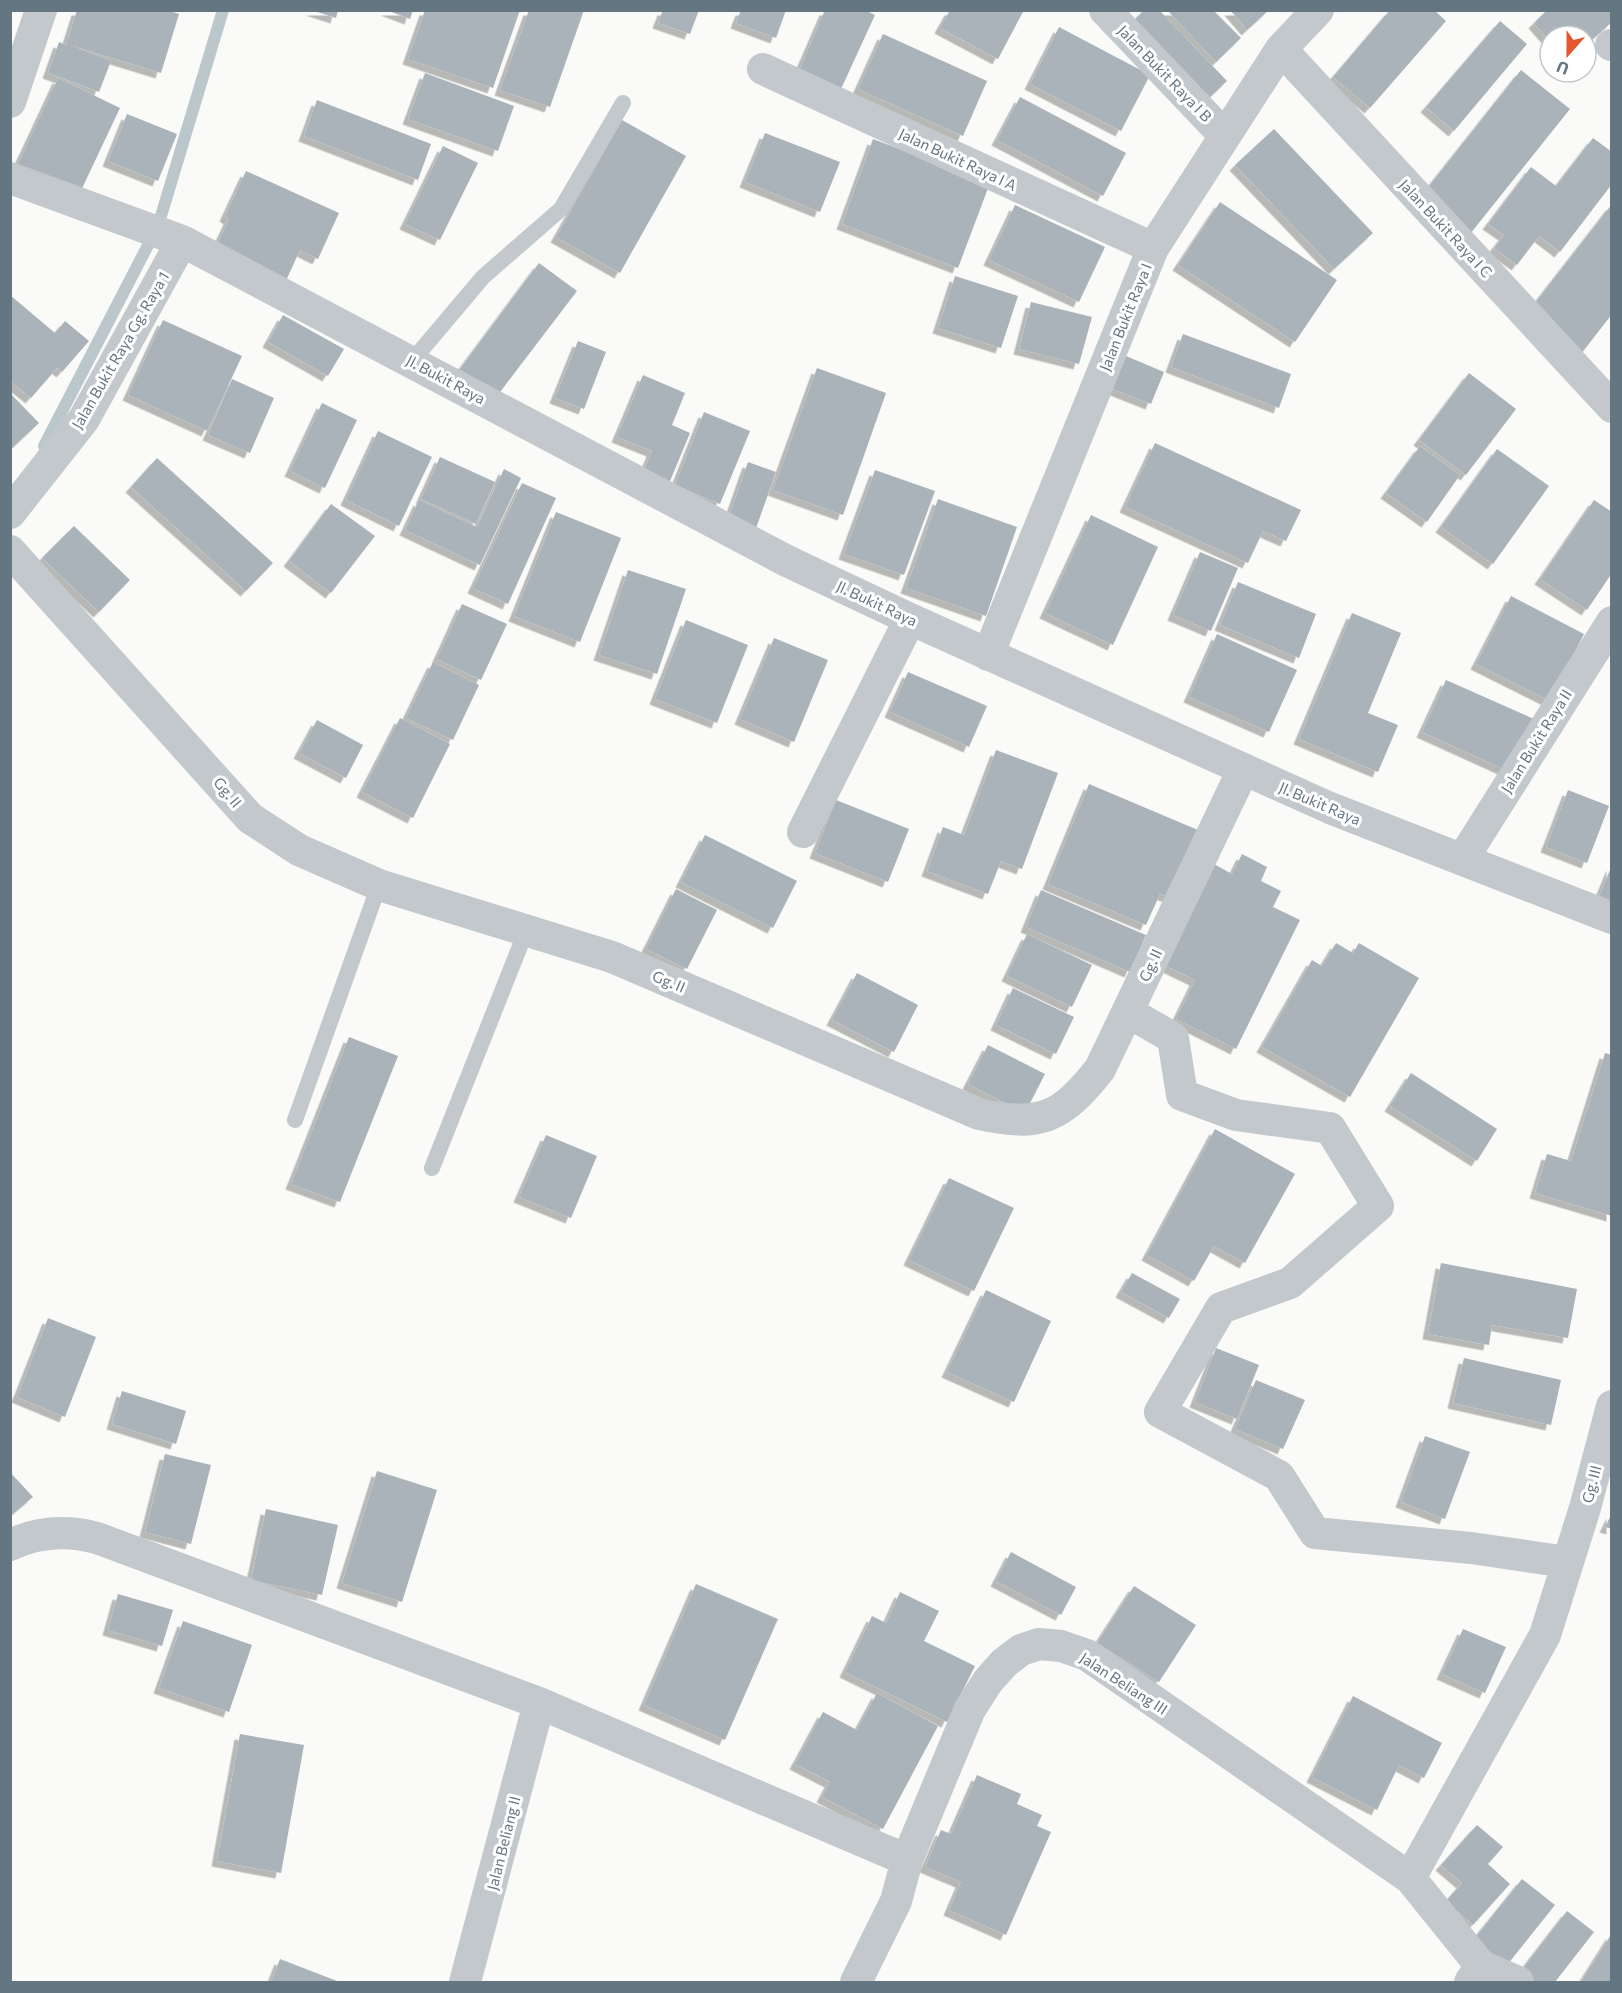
<svg xmlns="http://www.w3.org/2000/svg" width="1622" height="1993" viewBox="0 0 1622 1993" font-family="Commissioner,sans-serif">
<style>
.lines{fill:none;stroke-linecap:round;stroke-linejoin:round}
.stream{stroke:#bbc7cb;stroke-width:12}
.building{fill:#aab3b9;filter:url(#shadow)}
.service{stroke:#c3c8cc;stroke-width:16}
.minor{stroke:#c3c8cc;stroke-width:32}
.labels{text-anchor:middle;dominant-baseline:central;stroke-width:6;stroke-linejoin:round;paint-order:stroke}
.street-label{font-size:15px;fill:#657683;stroke:#fff}
</style>
<defs>
<filter id="shadow"><feDropShadow dx="-5.5" dy="5.5" stdDeviation="0" flood-color="#0004"/></filter>
</defs>
<rect width="100%" height="100%" fill="#fafaf8"/>
<g class="lines">
<!-- stream -->
<path class="stream" d="M 44,446 L 158,226 L 223,10"/>
</g>
<!-- building -->
<path class="building" d="M 77,10 L 167,10 L 179,14 L 161,73 L 70,45 L 111,61 L 99,92 L 48,73 L 59,42 L 66,45 Z
M 311,10 L 338,10 L 336,18 Z
M 386,10 L 413,10 L 410,19 Z
M 425,10 L 520,10 L 493,88 L 408,59 Z
M 529,10 L 584,10 L 550,107 L 500,90 Z
M 663,10 L 699,10 L 690,34 L 658,23 Z
M 741,10 L 786,10 L 776,38 L 736,23 Z
M 825,10 L 865,10 L 875,15 L 841,89 L 799,70 Z
M 950,10 L 1024,10 L 998,59 L 940,28 Z
M 1144,10 L 1159,10 L 1227,81 L 1206,101 L 1132,22 Z
M 1167,10 L 1213,10 L 1241,38 L 1216,62 Z
M 1230,10 L 1269,10 L 1247,30 Z
M 1390,10 L 1434,10 L 1446,21 L 1370,108 L 1333,77 Z
M 1547,10 L 1612,10 L 1612,22 L 1586,45 L 1586,36 L 1550,36 L 1550,41 L 1534,23 Z
M 1500,21 L 1527,44 L 1454,131 L 1426,107 Z
M 1059,27 L 1150,75 L 1121,131 L 1030,84 Z
M 883,34 L 987,81 L 963,136 L 858,89 Z
M 1521,70 L 1570,109 L 1470,234 L 1422,195 Z
M 425,73 L 514,106 L 498,151 L 408,119 Z
M 58,78 L 120,108 L 77,199 L 15,170 Z
M 1020,97 L 1126,153 L 1103,196 L 997,140 Z
M 317,100 L 431,144 L 418,180 L 304,136 Z
M 127,114 L 177,134 L 158,181 L 108,161 Z
M 622,120 L 686,156 L 620,273 L 556,237 Z
M 1274,129 L 1373,233 L 1334,269 L 1235,165 Z
M 765,133 L 840,162 L 820,212 L 745,182 Z
M 1593,138 L 1612,152 L 1612,184 L 1560,252 L 1539,236 L 1517,265 L 1494,248 L 1504,235 L 1488,224 L 1531,167 L 1556,186 Z
M 873,139 L 990,183 L 958,268 L 842,224 Z
M 443,146 L 478,163 L 440,240 L 405,224 Z
M 246,171 L 339,213 L 318,259 L 300,250 L 284,285 L 213,253 L 229,219 L 225,216 Z
M 1220,202 L 1337,280 L 1295,342 L 1178,265 Z
M 1612,204 L 1612,314 L 1581,354 L 1528,312 Z
M 1015,205 L 1105,247 L 1079,302 L 989,260 Z
M 539,263 L 577,291 L 497,396 L 460,369 Z
M 955,276 L 1018,296 L 1001,348 L 938,328 Z
M 10,295 L 55,333 L 65,321 L 89,341 L 62,372 L 57,368 L 31,398 L 10,381 Z
M 1031,302 L 1092,317 L 1079,364 L 1019,349 Z
M 283,315 L 344,349 L 328,376 L 268,342 Z
M 163,320 L 242,356 L 207,431 L 128,395 Z
M 1183,334 L 1291,374 L 1279,408 L 1171,367 Z
M 578,341 L 606,352 L 584,409 L 555,398 Z
M 1126,356 L 1164,372 L 1151,404 L 1113,389 Z
M 817,368 L 886,393 L 843,515 L 773,490 Z
M 1469,373 L 1516,409 L 1466,475 L 1419,440 Z
M 643,375 L 685,393 L 672,425 L 690,433 L 668,486 L 642,475 L 652,451 L 617,437 Z
M 232,379 L 274,398 L 250,453 L 208,435 Z
M 10,393 L 39,423 L 10,450 Z
M 322,403 L 357,420 L 325,488 L 290,471 Z
M 704,412 L 750,431 L 720,504 L 675,485 Z
M 378,431 L 432,457 L 399,526 L 346,500 Z
M 1155,443 L 1301,510 L 1286,541 L 1263,531 L 1248,563 L 1125,507 Z
M 1420,446 L 1460,475 L 1427,522 L 1386,493 Z
M 1497,449 L 1549,486 L 1493,564 L 1441,527 Z
M 440,457 L 495,482 L 476,524 L 421,499 Z
M 157,458 L 273,563 L 246,591 L 131,487 Z
M 748,462 L 776,472 L 755,531 L 727,522 Z
M 504,469 L 521,478 L 480,565 L 405,530 L 419,500 L 477,527 Z
M 875,470 L 935,491 L 904,575 L 844,554 Z
M 522,483 L 556,498 L 508,604 L 473,588 Z
M 938,499 L 1017,527 L 986,616 L 906,588 Z
M 1594,500 L 1612,512 L 1612,573 L 1587,610 L 1540,579 Z
M 331,504 L 375,536 L 331,593 L 289,561 Z
M 556,512 L 621,538 L 580,642 L 514,616 Z
M 1091,515 L 1158,547 L 1113,645 L 1045,613 Z
M 74,526 L 130,580 L 99,612 L 42,558 Z
M 1200,552 L 1238,568 L 1211,631 L 1173,615 Z
M 628,570 L 686,589 L 657,674 L 599,655 Z
M 1238,582 L 1316,614 L 1299,658 L 1220,625 Z
M 1511,596 L 1584,634 L 1550,701 L 1476,664 Z
M 462,604 L 507,624 L 481,680 L 437,659 Z
M 1352,613 L 1401,633 L 1368,713 L 1398,725 L 1378,772 L 1299,739 Z
M 686,620 L 748,645 L 717,723 L 655,699 Z
M 1217,634 L 1297,670 L 1269,732 L 1189,697 Z
M 774,638 L 828,660 L 794,742 L 740,719 Z
M 433,662 L 479,685 L 453,740 L 406,718 Z
M 908,672 L 987,706 L 969,747 L 890,712 Z
M 1446,680 L 1534,719 L 1510,772 L 1422,732 Z
M 400,718 L 450,744 L 413,818 L 362,792 Z
M 317,720 L 363,745 L 346,778 L 299,753 Z
M 996,750 L 1058,773 L 1022,869 L 1001,861 L 988,894 L 927,871 L 943,827 L 964,835 Z
M 1089,784 L 1198,830 L 1170,897 L 1160,894 L 1146,925 L 1048,884 Z
M 1568,790 L 1609,806 L 1587,863 L 1546,847 Z
M 836,800 L 909,829 L 888,882 L 815,853 Z
M 705,835 L 797,881 L 773,928 L 681,882 Z
M 1242,854 L 1267,867 L 1261,881 L 1281,891 L 1273,907 L 1300,920 L 1236,1049 L 1176,1019 L 1195,980 L 1162,964 L 1212,863 L 1232,874 Z
M 1612,865 L 1612,906 L 1597,901 Z
M 676,889 L 717,910 L 687,969 L 646,949 Z
M 1041,890 L 1146,935 L 1130,972 L 1026,927 Z
M 1027,934 L 1092,965 L 1072,1007 L 1007,976 Z
M 1336,943 L 1353,953 L 1359,943 L 1419,978 L 1350,1097 L 1262,1047 L 1312,960 L 1322,966 Z
M 857,973 L 918,1005 L 894,1052 L 832,1020 Z
M 1013,988 L 1074,1017 L 1056,1054 L 996,1025 Z
M 349,1037 L 398,1056 L 340,1202 L 291,1184 Z
M 988,1045 L 1045,1074 L 1025,1113 L 968,1084 Z
M 1605,1053 L 1612,1055 L 1612,1216 L 1535,1193 L 1547,1154 L 1571,1161 Z
M 1411,1073 L 1497,1129 L 1477,1161 L 1390,1106 Z
M 1215,1129 L 1295,1174 L 1245,1263 L 1214,1246 L 1194,1281 L 1147,1255 Z
M 546,1135 L 597,1156 L 571,1218 L 519,1197 Z
M 949,1178 L 1014,1208 L 974,1291 L 909,1260 Z
M 1441,1263 L 1577,1289 L 1568,1338 L 1492,1325 L 1489,1345 L 1428,1334 Z
M 1132,1273 L 1180,1299 L 1169,1318 L 1121,1292 Z
M 986,1290 L 1051,1321 L 1014,1402 L 947,1372 Z
M 48,1318 L 96,1337 L 65,1417 L 17,1397 Z
M 1216,1348 L 1259,1365 L 1237,1419 L 1195,1402 Z
M 1464,1358 L 1561,1380 L 1551,1425 L 1453,1403 Z
M 1256,1380 L 1305,1400 L 1283,1449 L 1235,1429 Z
M 122,1391 L 186,1411 L 176,1444 L 112,1424 Z
M 1425,1436 L 1470,1452 L 1445,1519 L 1401,1502 Z
M 165,1454 L 211,1465 L 191,1544 L 145,1532 Z
M 377,1471 L 437,1490 L 402,1602 L 342,1583 Z
M 10,1472 L 33,1497 L 10,1516 Z
M 266,1509 L 338,1525 L 322,1595 L 251,1580 Z
M 1612,1513 L 1612,1529 L 1605,1527 Z
M 1011,1552 L 1076,1587 L 1061,1615 L 996,1581 Z
M 696,1584 L 778,1619 L 725,1740 L 644,1705 Z
M 1134,1586 L 1196,1625 L 1159,1682 L 1097,1643 Z
M 900,1592 L 939,1611 L 924,1641 L 975,1666 L 947,1722 L 845,1672 L 872,1616 L 886,1623 Z
M 118,1594 L 173,1610 L 162,1646 L 108,1630 Z
M 183,1621 L 252,1645 L 229,1712 L 159,1688 Z
M 1463,1629 L 1506,1647 L 1485,1693 L 1442,1674 Z
M 877,1693 L 938,1726 L 883,1829 L 822,1797 L 830,1782 L 795,1764 L 823,1712 L 857,1730 Z
M 1353,1696 L 1442,1743 L 1424,1778 L 1399,1765 L 1377,1810 L 1312,1777 Z
M 240,1734 L 304,1745 L 281,1873 L 217,1861 Z
M 977,1775 L 1021,1794 L 1017,1804 L 1042,1815 L 1037,1826 L 1051,1832 L 1006,1935 L 949,1910 L 961,1882 L 925,1867 L 941,1830 L 951,1834 Z
M 1477,1825 L 1503,1847 L 1488,1864 L 1510,1884 L 1473,1925 L 1446,1901 L 1462,1883 L 1441,1865 Z
M 1522,1879 L 1555,1905 L 1507,1965 L 1474,1939 Z
M 1567,1911 L 1594,1932 L 1555,1982 L 1534,1982 L 1520,1972 Z
M 1612,1933 L 1612,1982 L 1581,1982 Z
M 280,1959 L 337,1981 L 336,1982 L 271,1982 Z"/>
<g class="lines">
<!-- service -->
<path class="service" d="M 412,361 L 483,277 L 561,209 L 623,103
M 295,1120 L 379,885
M 432,1168 L 526,931"/>
<!-- minor -->
<path class="minor" d="M 1105,10 L 1225,136
M 1611,45 L 1612,45
M 1281,49 L 1612,407
M 763,69 L 1153,248
M 10,102 L 41,10
M 10,178 L 182,241 L 787,561 L 910,619 L 1330,808 L 1612,918
M 10,513 L 84,419 L 182,241
M 10,551 L 250,818 L 299,850 L 379,885 L 612,957 L 979,1114 C 1041,1128 1062,1117 1100,1069 L 1243,770
M 988,655 L 1153,248 L 1281,49 L 1318,10
M 803,832 L 910,619
M 1462,860 L 1612,622
M 1128,1012 L 1173,1038 L 1182,1095 L 1236,1115 L 1330,1128 L 1378,1206 L 1290,1283 L 1221,1308 L 1160,1412 L 1279,1476 L 1315,1533 L 1471,1548 L 1567,1562
M 10,1545 C 39,1531 67,1530 97,1538 L 539,1703 L 907,1860
M 1410,1878 L 1545,1635 L 1585,1508 L 1612,1406
M 1481,1966 L 1518,1982
M 465,1982 L 539,1703
M 856,1982 L 896,1901 L 907,1860 L 970,1709 L 988,1681 L 1004,1663 L 1021,1650 L 1039,1644 L 1061,1646 L 1087,1655 L 1410,1878 L 1481,1966 L 1470,1982"/>
</g>
<g class="labels">
<!-- street labels -->
<g class="street-label">
<text transform="translate(1165 73) rotate(46)">Jalan Bukit Raya I B</text>
<text transform="translate(958 159) rotate(25)">Jalan Bukit Raya I A</text>
<text transform="translate(1446 228) rotate(47)">Jalan Bukit Raya I C</text>
<text transform="translate(1125 317) rotate(-68)">Jalan Bukit Raya I</text>
<text transform="translate(120 350) rotate(-60)">Jalan Bukit Raya Gg. Raya 1</text>
<text transform="translate(446 379) rotate(28)">Jl. Bukit Raya</text>
<text transform="translate(877 603) rotate(25)">Jl. Bukit Raya</text>
<text transform="translate(1536 741) rotate(-58)">Jalan Bukit Raya II</text>
<text transform="translate(228 792) rotate(50)">Gg. II</text>
<text transform="translate(1320 803) rotate(23)">Jl. Bukit Raya</text>
<text transform="translate(1150 965) rotate(-65)">Gg. II</text>
<text transform="translate(669 981) rotate(23)">Gg. II</text>
<text transform="translate(1591 1484) rotate(-76)">Gg. III</text>
<text transform="translate(1124 1683) rotate(33)">Jalan Beliang III</text>
<text transform="translate(503 1843) rotate(-76)">Jalan Beliang II</text>
</g>
</g>
<!-- border -->
<rect width="1622" height="1993" fill="none" stroke="#657683" stroke-width="24"/>
<!-- north arrow -->
<g transform="translate(1568 54) rotate(201)"><circle r="28" fill="#ffffff" stroke="#c1c8cd" stroke-width="1.5"/>
<path d="M0-4.5L10 22L0 15L-10 22Z" fill="#e4572e"/>
<text y="-9" font-size="16" font-weight="bold" text-anchor="middle" fill="#657683">U</text>
</g>
</svg>
